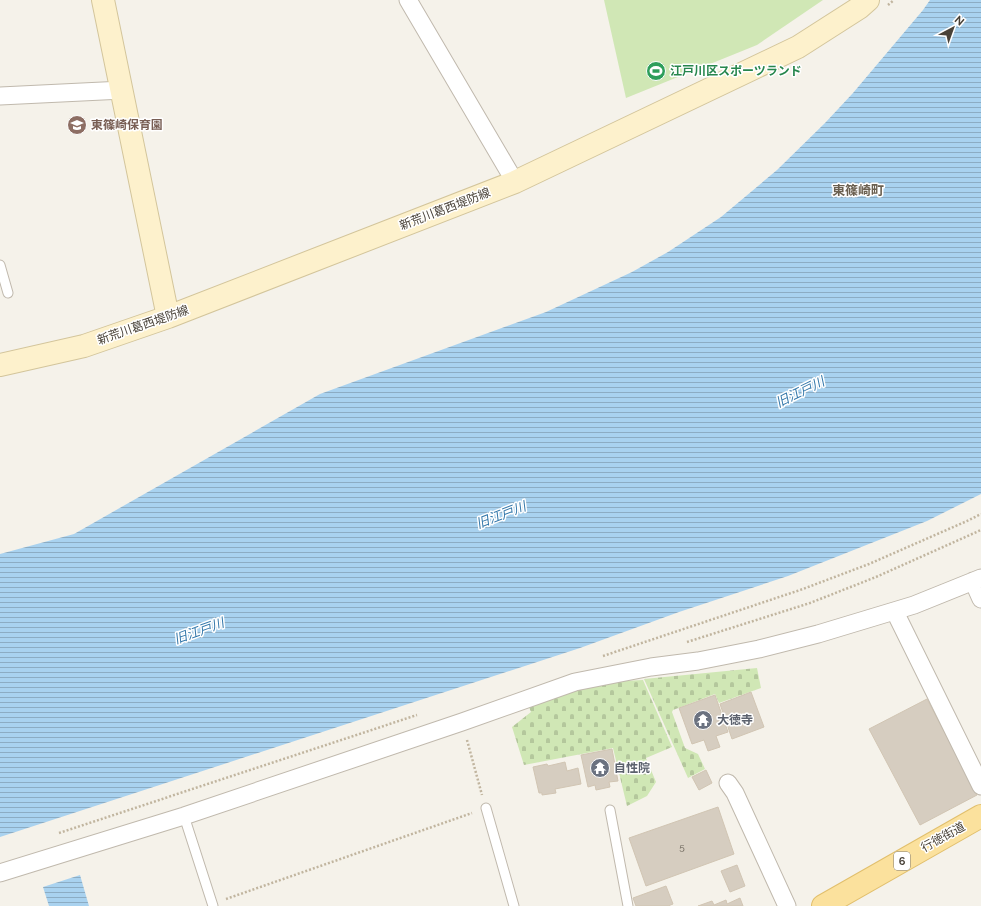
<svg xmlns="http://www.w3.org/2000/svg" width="981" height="906" viewBox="0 0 981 906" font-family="Raleway,'Noto Sans JP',sans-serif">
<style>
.green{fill:#d0e7b5}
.cemetery{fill:url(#cemetery-stones)}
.water{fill:url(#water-rules)}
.building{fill:#d6cdc0;stroke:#d1c5b3}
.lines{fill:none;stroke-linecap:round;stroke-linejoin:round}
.lane-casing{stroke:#c0b9ad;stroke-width:11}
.street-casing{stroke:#c0b9ad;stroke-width:19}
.secondary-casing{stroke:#d3c59b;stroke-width:24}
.primary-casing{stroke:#e1bf6c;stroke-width:24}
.path{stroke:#c1b59f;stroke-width:2.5;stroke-dasharray:2 2;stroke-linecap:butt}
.lane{stroke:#fff;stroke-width:9}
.street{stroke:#fff;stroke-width:17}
.secondary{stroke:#fdf1cc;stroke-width:22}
.primary{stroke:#fbe19d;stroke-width:22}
.labels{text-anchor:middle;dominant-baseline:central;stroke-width:3;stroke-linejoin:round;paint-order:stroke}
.number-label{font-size:10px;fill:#6c655a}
.shield{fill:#fff;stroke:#807b74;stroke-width:1}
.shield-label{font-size:11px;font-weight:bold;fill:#494238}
.leisure-label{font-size:12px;font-weight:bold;fill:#27864d;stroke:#fff;text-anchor:start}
.education-label{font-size:12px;font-weight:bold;fill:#785e54;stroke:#fff;text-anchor:start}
.street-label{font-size:12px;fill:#494238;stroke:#fff}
.worship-label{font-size:12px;font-weight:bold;fill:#5b616d;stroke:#fff;text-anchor:start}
.neighbourhood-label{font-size:13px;font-weight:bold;fill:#6b6050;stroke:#fff}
.water-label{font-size:13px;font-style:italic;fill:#3277aa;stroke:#fff}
</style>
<defs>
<pattern id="cemetery-stones" width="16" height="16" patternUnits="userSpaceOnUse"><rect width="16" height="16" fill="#d0e7b5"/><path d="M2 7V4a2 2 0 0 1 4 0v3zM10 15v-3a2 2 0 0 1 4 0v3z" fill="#b4c79c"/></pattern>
<pattern id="water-rules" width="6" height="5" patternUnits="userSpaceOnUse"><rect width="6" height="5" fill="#a9d2ef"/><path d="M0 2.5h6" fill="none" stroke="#8cacc3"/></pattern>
</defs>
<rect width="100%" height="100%" fill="#f5f2ea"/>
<!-- green -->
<path class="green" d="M 604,0 L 823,0 L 757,45 L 626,98 Z"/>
<!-- cemetery -->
<path class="cemetery" d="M 757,668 L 761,688 L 719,703 L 715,694 L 673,710 L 672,712 L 685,748 L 698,754 L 705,769 L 688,778 L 644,679 Z
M 643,680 L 672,747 L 646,758 L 656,782 L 647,796 L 627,806 L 613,748 L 524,765 L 512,727 L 531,712 L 528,705 L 587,683 Z"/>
<!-- water -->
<path class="water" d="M 930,0 L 981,0 L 981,494 L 927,521 L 788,576 L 679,612 L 580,648 L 0,837 L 0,554 L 74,534 L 320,394 L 546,312 L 632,272 L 668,252 L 721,217 L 777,170 L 825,123 L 853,93 L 923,10 Z
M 80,875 L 89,906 L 49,906 L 43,887 Z"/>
<!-- building -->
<path class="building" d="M 751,692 L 764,727 L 732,739 L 720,704 Z
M 715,695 L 728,732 L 716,736 L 720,747 L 708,751 L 704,740 L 692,744 L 679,708 Z
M 927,699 L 977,795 L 920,825 L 869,729 Z
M 612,749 L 618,781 L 609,782 L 610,787 L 596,790 L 595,785 L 588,787 L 581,755 Z
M 565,762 L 567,771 L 578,768 L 581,784 L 555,789 L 556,793 L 542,795 L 542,793 L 539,793 L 533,767 L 547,764 L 548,766 Z
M 706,770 L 712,783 L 699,790 L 692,777 Z
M 718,807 L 734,854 L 646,886 L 629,838 Z
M 737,865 L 745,886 L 730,892 L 721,871 Z
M 666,886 L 673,904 L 668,906 L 636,906 L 633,898 Z
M 740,898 L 743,906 L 698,906 L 712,901 L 714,905 L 726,900 L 727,904 Z"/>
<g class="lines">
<!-- lane casing -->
<g class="lane-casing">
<path id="lane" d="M 0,265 L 8,293
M 486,808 L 514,906
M 610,810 L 628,906
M 184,816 L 213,906"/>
</g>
<!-- street casing -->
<g class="street-casing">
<path id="street" d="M 408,0 L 515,182
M 0,96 L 123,90
M 973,581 L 981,599
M 895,612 L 981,786
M 728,783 L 735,793 L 787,906
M 0,873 L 184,816 L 462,722 L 575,682 L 651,667 L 698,661 L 759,649 L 818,634 L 914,605 L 981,578"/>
</g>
<!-- secondary casing -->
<g class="secondary-casing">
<path id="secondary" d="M 103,0 L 168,317
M 0,365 L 84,346 L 168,317 L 515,182 L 798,47 L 859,8 L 868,0"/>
</g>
<!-- primary casing -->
<g class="primary-casing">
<path id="primary" d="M 823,906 L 981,816"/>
</g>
<!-- path -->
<path class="path" d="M 888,5 L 894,0
M 687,642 L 810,603 L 876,577 L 981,530
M 603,656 L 803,589 L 869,564 L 967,521 L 981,514
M 467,740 L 482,795
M 59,833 L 417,715
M 226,899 L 472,813"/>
<!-- lane -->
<use href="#lane" class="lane"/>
<!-- street -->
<use href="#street" class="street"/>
<!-- secondary -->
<use href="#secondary" class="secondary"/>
<!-- primary -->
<use href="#primary" class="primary"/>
</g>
<!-- icons -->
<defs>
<g id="stadium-disc" transform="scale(1)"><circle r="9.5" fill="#2e9e5b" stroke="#fff"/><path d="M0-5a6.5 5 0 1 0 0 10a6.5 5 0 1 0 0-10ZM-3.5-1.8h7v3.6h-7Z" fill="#fff"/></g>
<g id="school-disc" transform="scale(1)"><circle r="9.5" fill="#8d6e63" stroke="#fff"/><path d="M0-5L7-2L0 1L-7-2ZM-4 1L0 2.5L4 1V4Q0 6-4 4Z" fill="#fff"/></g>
<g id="temple-disc" transform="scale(1)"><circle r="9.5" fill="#6b7280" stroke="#fff"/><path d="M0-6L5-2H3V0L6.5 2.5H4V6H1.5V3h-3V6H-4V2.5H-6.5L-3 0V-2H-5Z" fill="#fff"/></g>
</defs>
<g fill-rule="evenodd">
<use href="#stadium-disc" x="656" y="71"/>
<use href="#school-disc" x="77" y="125"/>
<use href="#temple-disc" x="703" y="720"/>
<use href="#temple-disc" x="600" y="768"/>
</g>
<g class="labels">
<!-- number labels -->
<g class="number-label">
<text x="682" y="846">5</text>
</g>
<!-- shield labels -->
<rect class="shield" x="894" y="852" width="16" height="18" rx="3"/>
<g class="shield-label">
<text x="902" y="861">6</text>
</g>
<!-- leisure labels -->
<g class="leisure-label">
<text x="670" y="71">江戸川区スポーツランド</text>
</g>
<!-- education labels -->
<g class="education-label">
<text x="91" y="125">東篠崎保育園</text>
</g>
<!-- street labels -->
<g class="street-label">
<text transform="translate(445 209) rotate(-21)">新荒川葛西堤防線</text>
<text transform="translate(143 325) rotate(-19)">新荒川葛西堤防線</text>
<text transform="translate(943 837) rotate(-29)">行徳街道</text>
</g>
<!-- worship labels -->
<g class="worship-label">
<text x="717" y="720">大徳寺</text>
<text x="614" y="768">自性院</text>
</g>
<!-- neighbourhood labels -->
<g class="neighbourhood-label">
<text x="858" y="190">東篠崎町</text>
</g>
<!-- water labels -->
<g class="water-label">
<text transform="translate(800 392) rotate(-26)">旧江戸川</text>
<text transform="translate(501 515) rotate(-21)">旧江戸川</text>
<text transform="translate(199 631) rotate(-20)">旧江戸川</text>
</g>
</g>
<!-- north arrow -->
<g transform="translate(953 28) rotate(41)" stroke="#ffffff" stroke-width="3" paint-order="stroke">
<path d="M0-3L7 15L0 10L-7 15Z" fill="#494238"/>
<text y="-6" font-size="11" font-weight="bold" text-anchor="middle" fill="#494238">N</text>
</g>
</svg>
